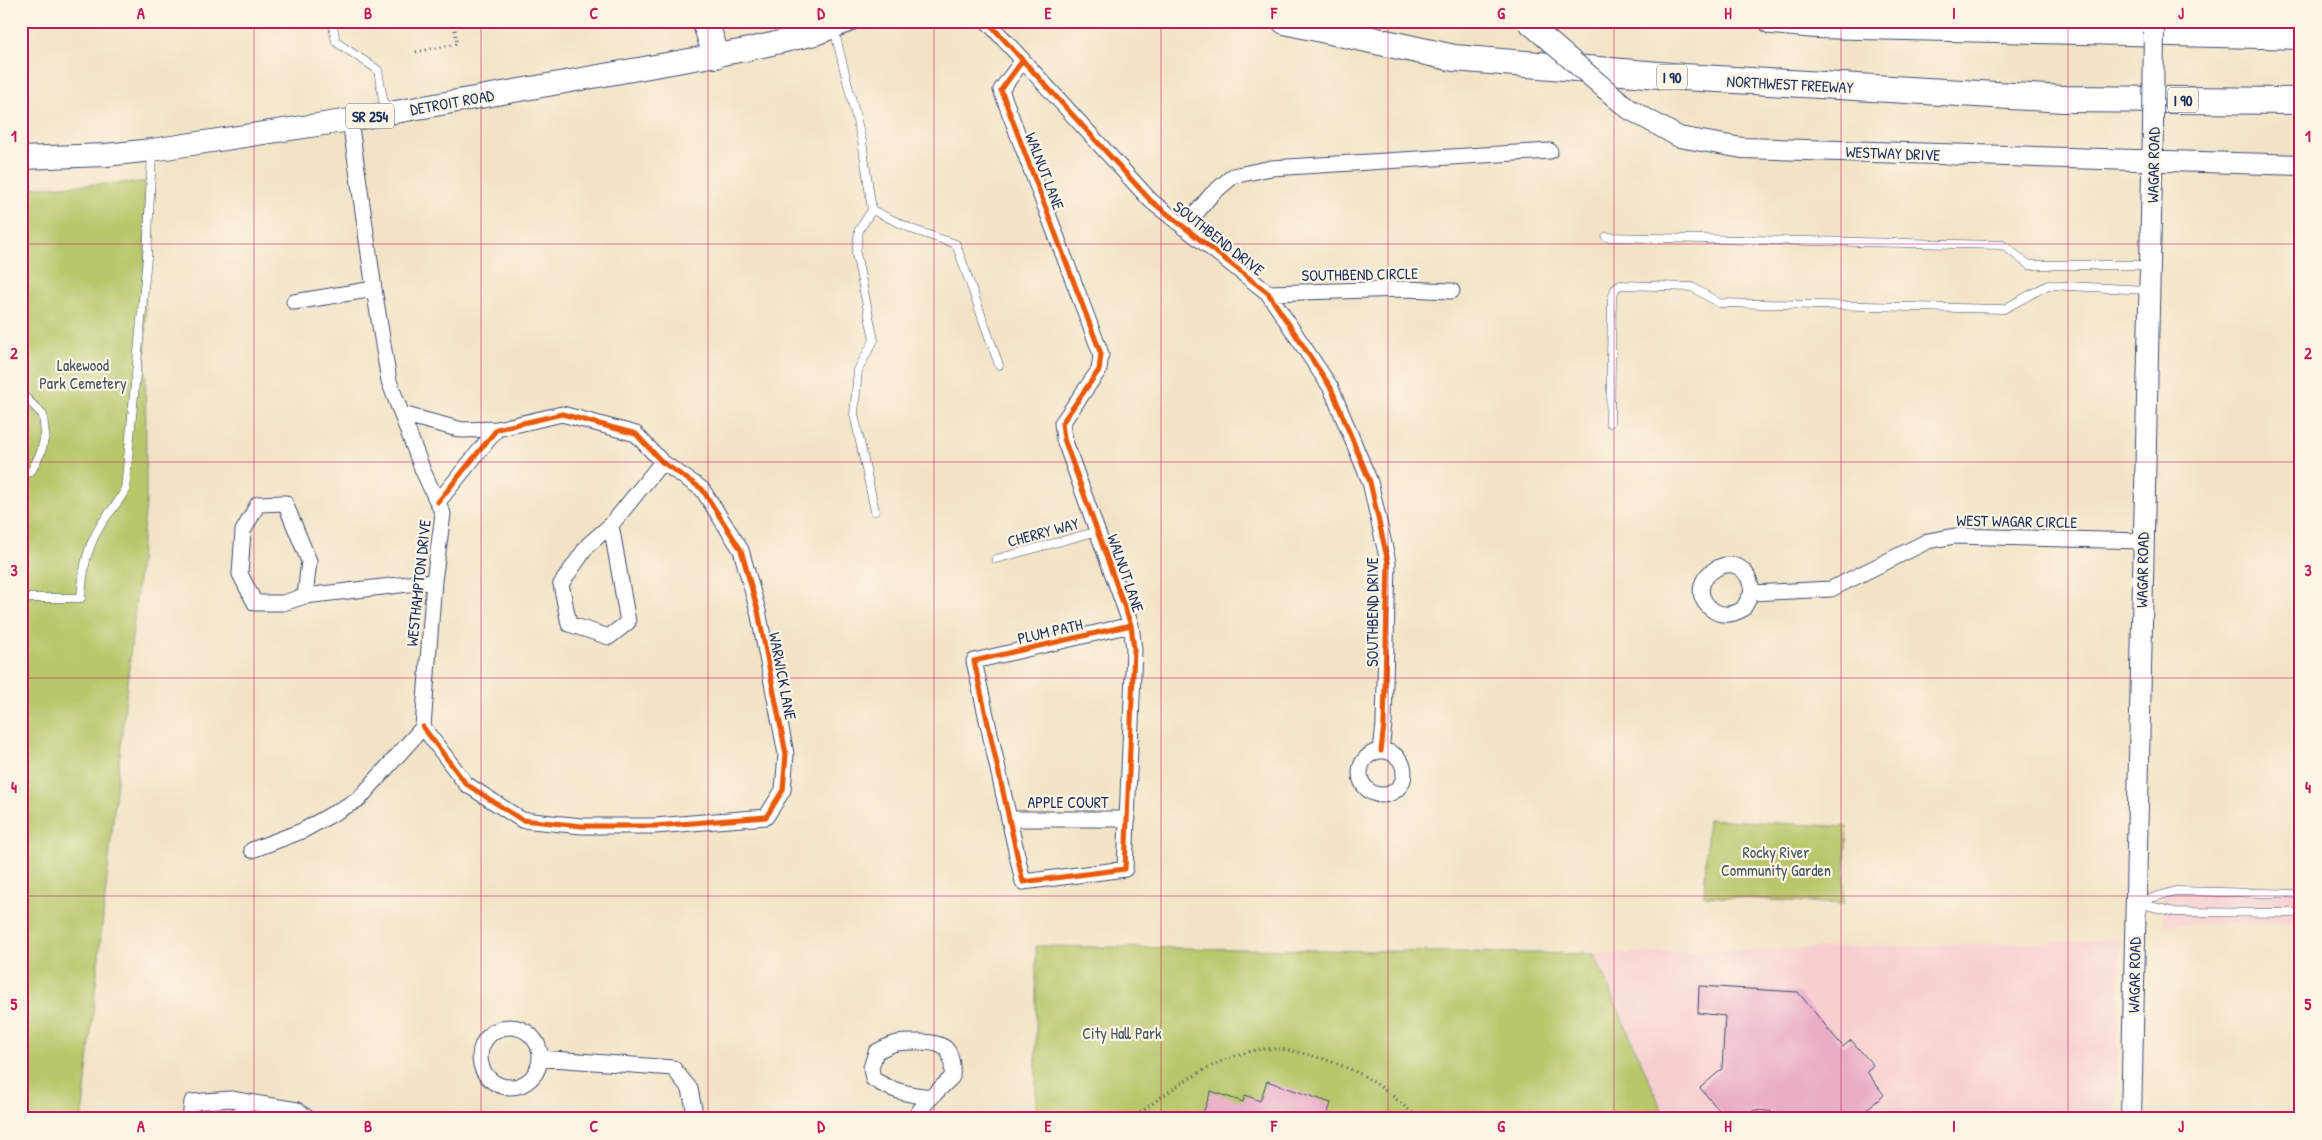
<svg xmlns="http://www.w3.org/2000/svg" width="2322" height="1140" viewBox="0 0 2322 1140" font-family="'Patrick Hand',sans-serif">
<style>
.built{fill:#f7cfd1}
.green{fill:#b7c76a;stroke:#697b64}
.building{fill:#eaadc8}
.lines{fill:none;stroke-linecap:round;stroke-linejoin:round}
.service-casing{stroke:#3b4a6e;stroke-width:9}
.minor-casing{stroke:#3b4a6e;stroke-width:17}
.secondary-casing{stroke:#3b4a6e;stroke-width:22}
.primary-casing{stroke:#3b4a6e;stroke-width:24}
.motorway-casing{stroke:#3b4a6e;stroke-width:28}
.path{stroke:#3b4a6e;stroke-width:3;stroke-dasharray:1 4;stroke-linecap:butt}
.service{stroke:#fff;stroke-width:8}
.minor{stroke:#fff;stroke-width:15}
.secondary{stroke:#fff;stroke-width:20}
.primary{stroke:#fff;stroke-width:22}
.motorway{stroke:#fff;stroke-width:26}
.secondary-bridge-casing{stroke:#3b4a6e;stroke-width:22;stroke-linecap:butt}
.secondary-bridge{stroke:#fff;stroke-width:20}
.cycleway-casing{stroke:#fcf5e5;stroke-width:8}
.cycleway{stroke:#e8590c;stroke-width:5}
.grid{fill:none;stroke:#c2185b;stroke-width:1;stroke-opacity:0.55}
.labels{text-anchor:middle;dominant-baseline:central;stroke-width:4.5;stroke-linejoin:round;paint-order:stroke}
.shield{fill:#fcf5e5;stroke:#5e6a86;stroke-width:1}
.shield-label{font-size:15px;font-weight:bold;fill:#1b2f5e}
.street-label{font-size:16px;fill:#1b2f5e;stroke:#fcf5e5}
.park-label{font-size:16px;fill:#425561;stroke:#fcf5e5}
.neatline{fill:none;stroke:#c2185b;stroke-width:2}
.grid-label{font-size:16px;text-anchor:middle;font-weight:bold;fill:#c2185b}
</style>
<rect width="100%" height="100%" fill="#fcf5e5"/>
<filter id="ink" filterUnits="userSpaceOnUse"><feTurbulence type="fractalNoise" baseFrequency=".02" numOctaves="2"/><feDisplacementMap in="SourceGraphic" scale="10" xChannelSelector="R" yChannelSelector="G"/><feConvolveMatrix kernelMatrix="1 2 1 2 8 2 1 2 1" color-interpolation-filters="sRGB"/></filter>
<filter id="wash" filterUnits="userSpaceOnUse"><feTurbulence type="fractalNoise" baseFrequency=".0096" numOctaves="4" result="noise"/><feDisplacementMap in="SourceGraphic" scale="20" xChannelSelector="R" yChannelSelector="G"/><feGaussianBlur stdDeviation="1.12" result="paint"/><feColorMatrix in="noise" values="0 0 0 0 0 0 0 0 0 0 0 0 0 0 0 0 0 1.4 0 .05"/><feComposite in="paint" operator="in"/></filter>
<g filter="url(#wash)">
<rect width="100%" height="100%" fill="#f3e3c6"/>
<!-- built -->
<path class="built" d="M 2163,884 L 2301,886 L 2301,923 L 2164,925 Z
M 2121,940 L 2116,1119 L 1666,1119 L 1594,954 Z"/>
<!-- green -->
<path class="green" d="M 145,182 L 146,503 L 82,1119 L 21,1119 L 21,188 Z
M 1708,819 L 1847,827 L 1843,904 L 1704,896 Z
M 1036,946 L 1594,954 L 1666,1119 L 1036,1119 Z"/>
<g id="blocks">
<!-- building -->
<path class="building" d="M 1699,986 L 1798,992 L 1843,1047 L 1851,1040 L 1873,1065 L 1867,1072 L 1884,1095 L 1855,1119 L 1836,1119 L 1832,1113 L 1821,1119 L 1817,1115 L 1754,1110 L 1743,1119 L 1727,1119 L 1700,1088 L 1722,1069 L 1725,1016 L 1698,1013 Z
M 1267,1081 L 1331,1103 L 1326,1119 L 1201,1119 L 1211,1091 L 1243,1102 L 1245,1095 L 1260,1101 Z"/>
</g>
</g>
<g filter="url(#ink)">
<use href="#blocks" fill-opacity="0" stroke="#3b4a6e" stroke-width="1"/>
<g class="lines">
<!-- service casing -->
<g class="service-casing">
<path id="service" d="M 332,21 L 336,42 L 378,70 L 385,111
M 834,29 L 862,141 L 872,210 L 859,230 L 856,253 L 874,340 L 858,370 L 854,414 L 875,511
M 872,210 L 914,230 L 956,244 L 999,365
M 1606,237 L 2003,245 L 2029,265 L 2148,265
M 21,393 L 43,415 L 45,435 L 41,452 L 32,470 L 21,476
M 1610,423 L 1612,299 L 1615,289 L 1620,285 L 1692,287 L 1719,303 L 2004,309 L 2048,285 L 2148,290
M 996,559 L 1098,531
M 21,598 L 81,598 C 83,569 86,548 102,523 C 110,510 117,506 125,490 L 147,257 L 152,152
M 2137,902 L 2176,891 L 2301,894
M 2137,903 L 2175,912 L 2301,913"/>
</g>
<!-- minor casing -->
<g class="minor-casing">
<path id="minor" d="M 987,21 L 1151,201 L 1268,293 L 1331,388 L 1370,482 L 1388,562 L 1384,724 L 1381,751
M 1023,60 L 1001,90 L 1101,354 L 1099,370 L 1062,423 L 1064,439 L 1131,625 L 1134,649 L 1125,869 L 1023,882 L 974,661 L 1131,625
M 1184,228 L 1211,195 L 1233,176 L 1271,168 L 1550,151
M 1268,293 L 1405,289 L 1452,291
M 294,302 L 374,289
M 402,414 L 462,430 L 497,429
M 611,525 L 588,545 L 561,584 L 569,624 L 609,637 L 628,622 L 611,525 L 662,462
M 1752,593 C 1747,534 1672,582 1714,611 C 1724,617 1734,614 1743,609 L 1752,593 L 1831,589 L 1928,541 L 1955,536 L 2143,541
M 305,596 L 283,603 L 255,603 L 240,574 L 243,531 L 258,504 L 285,503 L 309,561 L 305,596 L 434,581
M 423,727 L 466,784 L 522,820 L 582,826 L 655,826 L 766,817 L 783,790 L 786,754 L 758,611 L 741,550 L 702,489 L 662,462 L 636,434 L 562,414 L 497,429 L 438,502
M1360 773a22 22 0 1 1 44 0a22 22 0 1 1-44 0Z
M 1009,819 L 1128,819
M 252,850 L 302,831 L 359,799 L 423,727 L 434,581 L 443,514 L 423,471 L 389,381 L 374,289 L 350,120
M480 1057a30 30 0 1 1 60 0a30 30 0 1 1-60 0Z
M 540,1058 L 673,1068 L 690,1089 L 696,1119
M 190,1119 L 192,1102 L 231,1099 L 297,1110 L 309,1119
M 240,1119 L 242,1101
M 914,1119 C 924,1102 939,1090 952,1077 C 954,1048 945,1042 918,1042 C 898,1042 894,1042 876,1052 L 871,1068 L 873,1079 C 892,1091 909,1095 932,1097"/>
</g>
<!-- secondary casing -->
<g class="secondary-casing">
<path id="secondary" d="M 1618,100 L 1629,109 L 1679,137 L 1742,148 L 2301,165
M 2131,1119 L 2153,128"/>
</g>
<!-- primary casing -->
<g class="primary-casing">
<path id="primary" d="M 21,158 L 106,155 L 152,150 L 350,120 L 745,50 L 815,34 L 848,21"/>
</g>
<!-- motorway casing -->
<g class="motorway-casing">
<path id="motorway" d="M 705,21 L 716,55
M 1285,21 L 1454,58 L 1683,77 L 2064,99 L 2301,101
M 1772,21 L 1816,25 L 2301,36"/>
</g>
<!-- path -->
<path class="path" d="M 416,52 L 457,44 L 454,21
M 1133,1119 C 1166,1091 1233,1044 1278,1049 C 1301,1051 1337,1062 1358,1073 C 1376,1081 1404,1105 1419,1119"/>
<!-- service -->
<use href="#service" class="service"/>
<!-- minor -->
<use href="#minor" class="minor"/>
<!-- secondary -->
<use href="#secondary" class="secondary"/>
<!-- primary -->
<use href="#primary" class="primary"/>
<!-- motorway -->
<use href="#motorway" class="motorway"/>
<!-- secondary-bridge casing -->
<g class="secondary-bridge-casing">
<path id="secondary-bridge" d="M 1526,21 L 1618,100
M 2153,128 L 2154,21"/>
</g>
<!-- secondary-bridge -->
<use href="#secondary-bridge" class="secondary-bridge"/>
<!-- cycleway casing -->
<g class="cycleway-casing">
<path id="cycleway" d="M 987,21 L 1151,201 L 1268,293 L 1331,388 L 1370,482 L 1388,562 L 1384,724 L 1381,751
M 1023,60 L 1001,90 L 1101,354 L 1099,370 L 1062,423 L 1064,439 L 1131,625 L 1134,649 L 1125,869 L 1023,882 L 974,661 L 1131,625
M 423,727 L 466,784 L 522,820 L 582,826 L 655,826 L 766,817 L 783,790 L 786,754 L 758,611 L 741,550 L 702,489 L 662,462 L 636,434 L 562,414 L 497,429 L 438,502"/>
</g>
<!-- cycleway -->
<use href="#cycleway" class="cycleway"/>
</g>
</g>
<!-- grid -->
<path class="grid" d="M 254,21 L 254,1119M 481,21 L 481,1119M 708,21 L 708,1119M 934,21 L 934,1119M 1161,21 L 1161,1119M 1388,21 L 1388,1119M 1614,21 L 1614,1119M 1841,21 L 1841,1119M 2068,21 L 2068,1119M 21,244 L 2301,244M 21,462 L 2301,462M 21,678 L 2301,678M 21,896 L 2301,896"/>
<g class="labels">
<!-- shield labels -->
<g class="shield">
<rect x="1657" y="64.5" width="30" height="25" rx="4"/>
<rect x="2168" y="87.5" width="30" height="25" rx="4"/>
<rect x="346" y="103.5" width="48" height="25" rx="4"/>
</g>
<g class="shield-label">
<text x="1672" y="77">I 90</text>
<text x="2183" y="100">I 90</text>
<text x="370" y="116">SR 254</text>
</g>
<!-- street labels -->
<g class="street-label">
<text transform="translate(1790 84) rotate(3)">NORTHWEST FREEWAY</text>
<text transform="translate(452 102) rotate(-10)">DETROIT ROAD</text>
<text transform="translate(1893 153) rotate(2)">WESTWAY DRIVE</text>
<text transform="translate(2153 165) rotate(-89)">WAGAR ROAD</text>
<text transform="translate(1045 171) rotate(69)">WALNUT LANE</text>
<text transform="translate(1219 238) rotate(38)">SOUTHBEND DRIVE</text>
<text transform="translate(1360 274) rotate(-1)">SOUTHBEND CIRCLE</text>
<text transform="translate(2017 521) rotate(1)">WEST WAGAR CIRCLE</text>
<text transform="translate(1043 532) rotate(-15)">CHERRY WAY</text>
<text transform="translate(2142 570) rotate(-89)">WAGAR ROAD</text>
<text transform="translate(1126 573) rotate(71)">WALNUT LANE</text>
<text transform="translate(418 583) rotate(-84)">WESTHAMPTON DRIVE</text>
<text transform="translate(1372 612) rotate(-90)">SOUTHBEND DRIVE</text>
<text transform="translate(1050 631) rotate(-13)">PLUM PATH</text>
<text transform="translate(783 676) rotate(79)">WARWICK LANE</text>
<text x="1068" y="802">APPLE COURT</text>
<text transform="translate(2134 975) rotate(-89)">WAGAR ROAD</text>
</g>
<!-- park labels -->
<g class="park-label">
<text x="83" y="365">Lakewood<tspan x="83" dy="18">Park Cemetery</tspan></text>
<text x="1776" y="852">Rocky River<tspan x="1776" dy="18">Community Garden</tspan></text>
<text x="1122" y="1033">City Hall Park</text>
</g>
</g>
<!-- margin -->
<rect width="2322" height="1140" fill="none" stroke="#fcf5e5" stroke-width="55"/>
<rect x="28" y="28" width="2266" height="1084" class="neatline"/>
<g class="grid-label">
<text x="141" y="19">A</text>
<text x="368" y="19">B</text>
<text x="594" y="19">C</text>
<text x="821" y="19">D</text>
<text x="1048" y="19">E</text>
<text x="1274" y="19">F</text>
<text x="1501" y="19">G</text>
<text x="1728" y="19">H</text>
<text x="1954" y="19">I</text>
<text x="2181" y="19">J</text>
<text x="14" y="142">1</text>
<text x="2308" y="142">1</text>
<text x="14" y="359">2</text>
<text x="2308" y="359">2</text>
<text x="14" y="576">3</text>
<text x="2308" y="576">3</text>
<text x="14" y="793">4</text>
<text x="2308" y="793">4</text>
<text x="14" y="1010">5</text>
<text x="2308" y="1010">5</text>
<text x="141" y="1132">A</text>
<text x="368" y="1132">B</text>
<text x="594" y="1132">C</text>
<text x="821" y="1132">D</text>
<text x="1048" y="1132">E</text>
<text x="1274" y="1132">F</text>
<text x="1501" y="1132">G</text>
<text x="1728" y="1132">H</text>
<text x="1954" y="1132">I</text>
<text x="2181" y="1132">J</text>
</g>
</svg>
